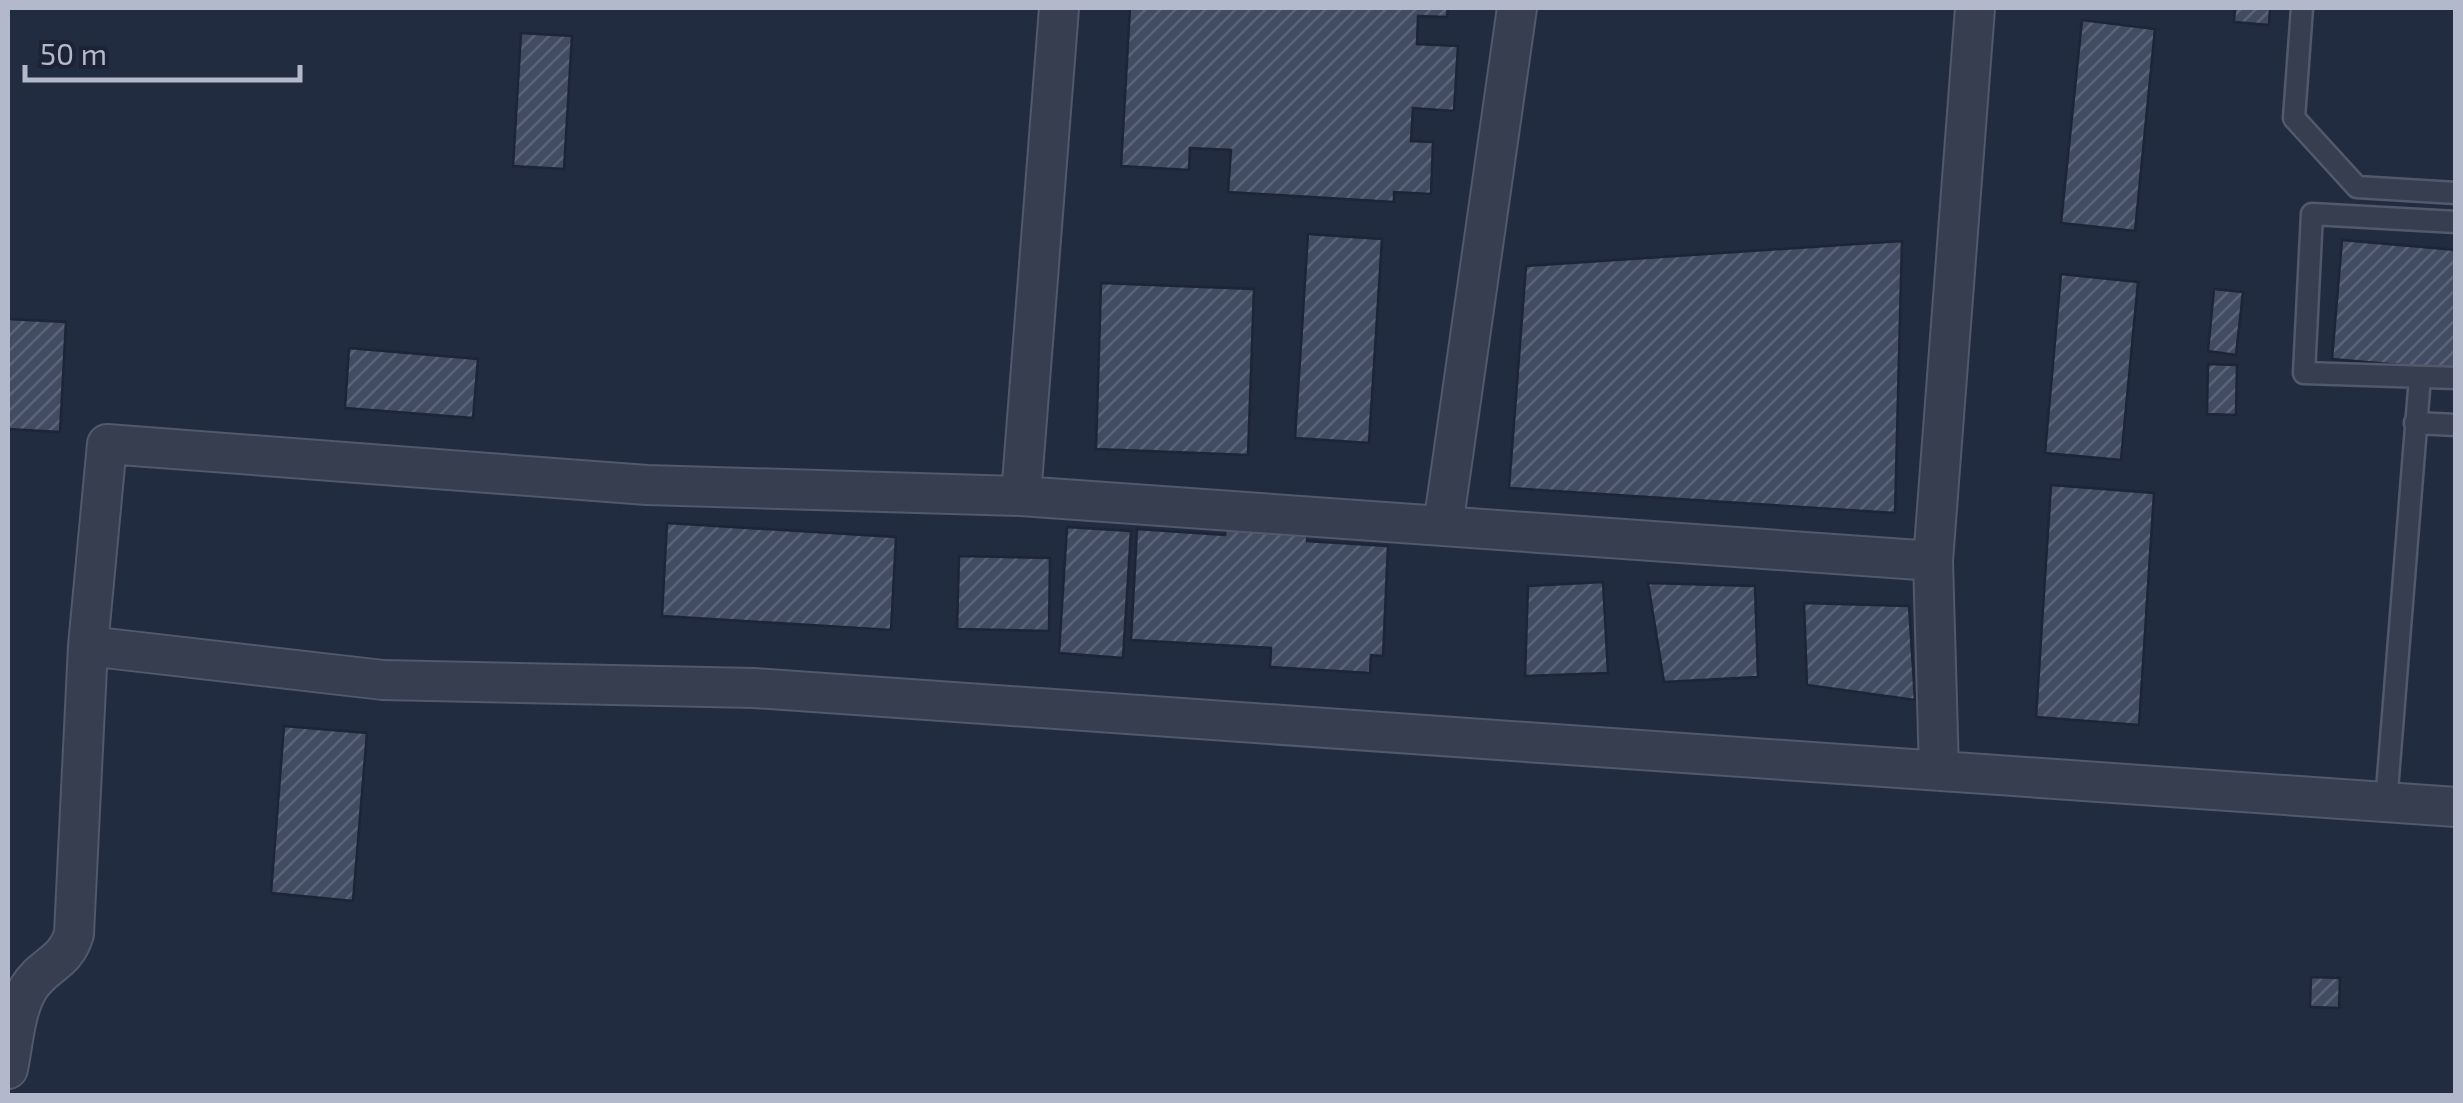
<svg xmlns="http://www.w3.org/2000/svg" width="2463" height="1103" viewBox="0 0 2463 1103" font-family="'Exo 2',sans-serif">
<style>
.building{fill:url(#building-hatch);stroke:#1d2536;stroke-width:2.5}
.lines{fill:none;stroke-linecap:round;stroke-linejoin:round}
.lane-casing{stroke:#51596a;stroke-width:25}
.street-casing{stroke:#51596a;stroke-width:42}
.lane{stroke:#363e4f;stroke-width:20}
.street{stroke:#363e4f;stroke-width:38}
</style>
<defs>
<pattern id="building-hatch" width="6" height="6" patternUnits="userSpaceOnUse" patternTransform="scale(2.5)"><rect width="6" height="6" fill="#414b62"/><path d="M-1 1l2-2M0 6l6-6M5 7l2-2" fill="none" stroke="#5a6377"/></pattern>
</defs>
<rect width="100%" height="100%" fill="#222c40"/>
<!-- building -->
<path class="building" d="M 1130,8 L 1448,8 L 1447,17 L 1418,16 L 1417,44 L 1458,46 L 1454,111 L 1413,108 L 1411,141 L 1433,142 L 1431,194 L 1394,192 L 1394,202 L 1228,192 L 1231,150 L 1190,148 L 1189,170 L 1121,166 Z
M 2235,8 L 2270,8 L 2269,25 L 2234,22 Z
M 2082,20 L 2155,29 L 2135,231 L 2061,223 Z
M 521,33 L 572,36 L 564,169 L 513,166 Z
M 1308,234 L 1382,239 L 1369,443 L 1295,438 Z
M 2342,240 L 2456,250 L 2456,370 L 2332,359 Z
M 1902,241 L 1895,513 L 1509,488 L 1526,266 Z
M 2061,274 L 2138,282 L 2121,460 L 2045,453 Z
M 1101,283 L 1254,289 L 1248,455 L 1096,449 Z
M 2214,289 L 2243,292 L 2236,355 L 2208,351 Z
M 8,319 L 66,322 L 60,432 L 8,429 Z
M 349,348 L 478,359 L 473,418 L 345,408 Z
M 2208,364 L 2237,365 L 2236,415 L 2207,414 Z
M 2051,485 L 2154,493 L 2139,725 L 2036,717 Z
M 1226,519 L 1308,524 L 1307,541 L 1388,546 L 1383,656 L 1371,655 L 1370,673 L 1270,667 L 1271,648 L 1131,640 L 1137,529 L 1225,535 Z
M 667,523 L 896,537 L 891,630 L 662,616 Z
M 1067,527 L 1131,531 L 1123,658 L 1059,653 Z
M 959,556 L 1050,558 L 1049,631 L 957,629 Z
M 1603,582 L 1608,673 L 1525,676 L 1528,586 Z
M 1648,583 L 1755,586 L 1758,677 L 1664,682 Z
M 1804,603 L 1909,606 L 1915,700 L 1807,685 Z
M 284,726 L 367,733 L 353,901 L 271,893 Z
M 2311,977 L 2340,978 L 2339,1008 L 2310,1007 Z"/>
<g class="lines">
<!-- lane casing -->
<g class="lane-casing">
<path id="lane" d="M 2302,8 L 2294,118 L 2357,187 L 2456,193
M 2456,222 L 2312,214 L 2304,373 L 2456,378
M 2415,423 L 2456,425
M 2386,803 L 2420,377"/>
</g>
<!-- street casing -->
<g class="street-casing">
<path id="street" d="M 1021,496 L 1059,8
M 1443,526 L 1517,8
M 88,646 L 383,680 L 754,688 L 2456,807
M 1939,771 L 1933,561 L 1975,8
M 8,1069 C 13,1045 15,1011 28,989 C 43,964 65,964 74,934 L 88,646 L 107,444 L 647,485 L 1021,496 L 1933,561"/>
</g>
<!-- lane -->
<use href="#lane" class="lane"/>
<!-- street -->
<use href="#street" class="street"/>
</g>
<!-- border -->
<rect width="2463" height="1103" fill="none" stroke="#b3b9ca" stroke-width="20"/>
<!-- scale -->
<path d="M25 65v15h275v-15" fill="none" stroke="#b3b9ca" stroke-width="5"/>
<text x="40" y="65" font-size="30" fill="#b3b9ca" stroke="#1b2334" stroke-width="8" paint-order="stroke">50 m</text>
</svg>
